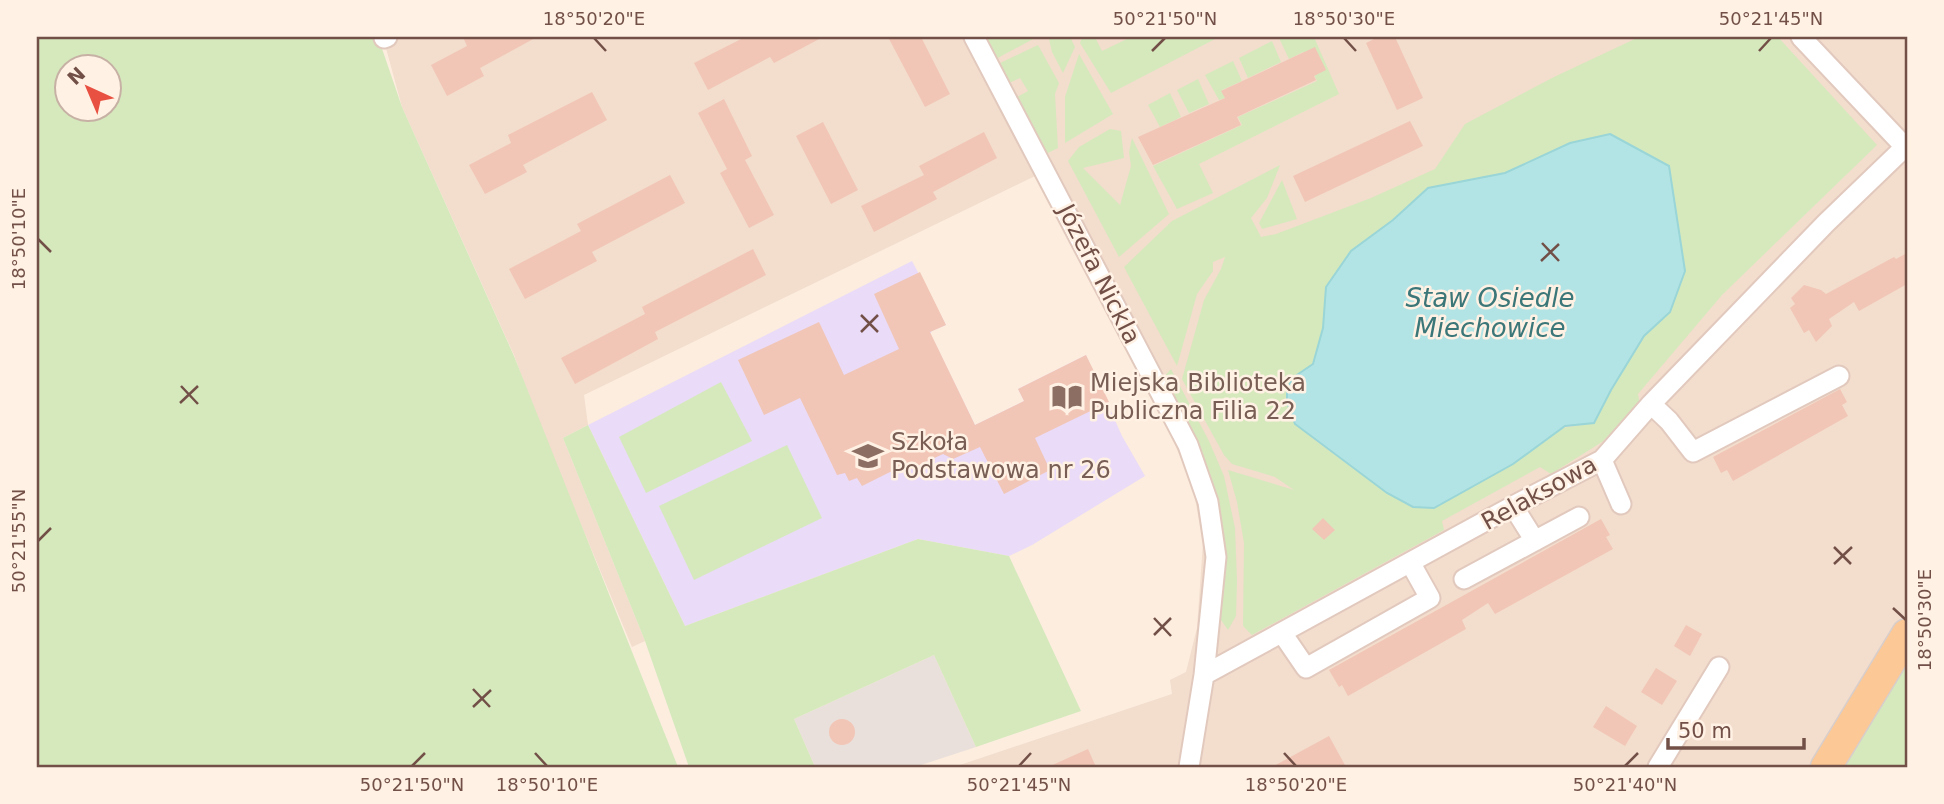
<svg xmlns="http://www.w3.org/2000/svg" width="1944" height="804" viewBox="0 0 1944 804" font-family="'DejaVu Sans',sans-serif">
<style>
.residential{fill:#f3ddcd}
.industrial{fill:#eae0db}
.education{fill:#eadbf8}
.green{fill:#d5e9bd;fill-rule:evenodd}
.water{fill:#b3e4e5;stroke:#9ad5d7;stroke-width:2}
.building{fill:#f1c6b6}
.lines{fill:none;stroke-linecap:round;stroke-linejoin:round}
.minor-casing{stroke:#e2c9be;stroke-width:23}
.primary-casing{stroke:#d8cecb;stroke-width:33}
.minor{stroke:#fff;stroke-width:19}
.primary{stroke:#fcc895;stroke-width:30}
.ticks{fill:none;stroke:#725047;stroke-width:2.5}
.labels{text-anchor:middle;dominant-baseline:central;stroke-width:5;stroke-linejoin:round;paint-order:stroke}
.street-label{font-size:24px;fill:#725047;stroke:#fff1e4}
.education-label{font-size:24px;fill:#785e54;stroke:#fff1e4;text-anchor:start}
.water-label{font-size:26px;font-style:italic;fill:#3b7678;stroke:#fff1e4}
.neatline{fill:none;stroke:#725047;stroke-width:2.5}
.ticks-label{font-size:18px;text-anchor:middle;fill:#725047}
</style>
<rect width="100%" height="100%" fill="#fcedde"/>
<!-- residential -->
<path class="residential" d="M 383,37 L 1907,37 L 1907,767 L 954,767 L 1172,694 L 1170,680 L 1186,672 L 1197,628 L 1203,543 L 1193,487 L 1170,433 L 1035,176 L 584,395 L 588,425 L 563,438 L 645,641 L 632,647 L 541,428 L 514,355 L 402,107 Z"/>
<!-- industrial -->
<path class="industrial" d="M 934,655 L 976,747 L 915,767 L 815,767 L 794,719 Z"/>
<!-- education -->
<path class="education" d="M 912,261 L 946,325 L 932,331 L 927,338 L 935,343 L 975,425 L 1024,401 L 1018,389 L 1086,355 L 1122,436 L 1145,476 L 1032,545 L 1009,556 L 918,539 L 685,626 L 588,425 Z"/>
<!-- green -->
<path class="green" d="M 37,37 L 378,37 L 402,107 L 514,356 L 678,767 L 37,767 ZM 66,66 L 108,66 L 108,108 L 66,108 Z
M 981,37 L 1035,37 L 1035,38 L 994,60 Z
M 1053,37 L 1070,37 L 1075,47 L 1063,73 L 1052,52 L 1049,39 Z
M 1082,37 L 1095,37 L 1102,51 L 1131,37 L 1219,37 L 1111,93 L 1080,43 Z
M 1281,37 L 1314,37 L 1339,94 L 1199,164 L 1213,193 L 1177,209 L 1153,166 L 1242,125 L 1238,117 L 1317,81 L 1303,52 L 1289,59 L 1279,38 Z
M 1639,37 L 1778,37 L 1877,145 L 1722,295 L 1638,394 L 1640,406 L 1602,442 L 1551,474 L 1540,467 L 1442,521 L 1444,530 L 1252,635 L 1243,626 L 1244,543 L 1237,502 L 1228,470 L 1294,490 L 1275,477 L 1232,464 L 1224,455 L 1182,379 L 1204,300 L 1221,269 L 1225,257 L 1213,262 L 1213,271 L 1197,294 L 1177,366 L 1124,267 L 1172,221 L 1280,165 L 1267,198 L 1251,218 L 1261,237 L 1276,234 L 1371,198 L 1435,169 L 1465,124 L 1554,77 ZM 1570,143 L 1670,312 L 1644,336 L 1611,390 L 1594,423 L 1562,428 L 1513,464 L 1484,479 L 1387,493 L 1312,438 L 1294,377 L 1313,364 L 1323,328 L 1326,287 L 1428,188 L 1505,173 Z
M 1272,41 L 1281,62 L 1248,78 L 1239,58 Z
M 1038,45 L 1059,83 L 1055,94 L 1058,148 L 1046,154 L 1015,98 L 1028,91 L 1020,78 L 1009,83 L 998,64 Z
M 1079,54 L 1113,114 L 1065,143 L 1065,97 Z
M 1233,61 L 1242,81 L 1222,90 L 1225,98 L 1219,100 L 1205,75 Z
M 1198,79 L 1209,104 L 1189,113 L 1177,90 Z
M 1170,93 L 1181,117 L 1160,127 L 1148,105 Z
M 1110,129 L 1121,131 L 1124,158 L 1083,168 L 1120,205 L 1131,166 L 1129,152 L 1132,138 L 1169,214 L 1119,257 L 1068,161 L 1079,147 Z
M 1282,180 L 1297,219 L 1262,229 L 1259,223 Z
M 1171,369 L 1209,441 L 1224,476 L 1235,528 L 1237,581 L 1236,616 L 1228,630 L 1219,617 L 1213,490 L 1194,439 L 1162,379 Z
M 721,382 L 752,441 L 646,493 L 619,437 Z
M 588,425 L 685,626 L 918,539 L 1009,556 L 1081,711 L 976,747 L 934,655 L 794,719 L 815,767 L 689,767 L 645,641 L 563,438 Z
M 787,445 L 822,518 L 694,580 L 659,506 Z
M 1907,657 L 1907,767 L 1842,767 Z"/>
<!-- water -->
<path class="water" d="M 1610,134 L 1669,166 L 1685,271 L 1670,312 L 1644,336 L 1611,390 L 1594,423 L 1565,426 L 1513,464 L 1434,508 L 1413,507 L 1387,493 L 1295,424 L 1287,402 L 1287,388 L 1294,377 L 1313,364 L 1323,328 L 1326,287 L 1351,251 L 1393,220 L 1428,188 L 1505,173 L 1570,143 Z"/>
<!-- building -->
<path class="building" d="M 463,37 L 537,37 L 480,68 L 484,76 L 447,96 L 431,65 L 467,46 Z
M 745,37 L 823,37 L 774,63 L 770,57 L 708,90 L 694,63 Z
M 888,37 L 921,37 L 950,94 L 925,107 Z
M 1378,37 L 1395,37 L 1423,98 L 1397,110 L 1366,43 Z
M 1315,47 L 1326,70 L 1314,76 L 1316,80 L 1237,117 L 1241,125 L 1153,165 L 1138,137 L 1225,98 L 1221,91 Z
M 592,92 L 607,120 L 523,165 L 527,172 L 485,194 L 469,165 L 511,143 L 508,135 Z
M 724,99 L 752,156 L 745,160 L 774,215 L 749,228 L 720,173 L 727,169 L 698,113 Z
M 1410,121 L 1423,146 L 1305,202 L 1293,176 Z
M 823,122 L 858,190 L 831,204 L 796,136 Z
M 984,132 L 997,158 L 933,192 L 937,199 L 874,232 L 861,206 L 924,175 L 919,166 Z
M 670,175 L 685,203 L 592,252 L 597,261 L 525,299 L 509,269 L 581,231 L 577,224 Z
M 753,249 L 766,275 L 655,332 L 658,339 L 575,384 L 561,358 L 645,314 L 642,307 Z
M 1907,253 L 1907,284 L 1859,311 L 1854,302 L 1829,319 L 1832,326 L 1816,342 L 1809,330 L 1804,333 L 1790,308 L 1795,304 L 1791,298 L 1804,285 L 1821,290 L 1826,294 L 1894,257 L 1896,259 Z
M 920,272 L 946,325 L 930,332 L 975,425 L 1024,401 L 1018,389 L 1086,355 L 1109,402 L 1035,438 L 1050,470 L 1004,494 L 980,447 L 953,459 L 943,454 L 911,469 L 902,466 L 862,486 L 857,478 L 849,481 L 845,473 L 837,475 L 800,398 L 764,415 L 738,360 L 819,322 L 844,375 L 899,349 L 874,294 Z
M 1840,389 L 1847,402 L 1842,405 L 1848,416 L 1733,481 L 1727,470 L 1721,473 L 1713,457 Z
M 1323,518 L 1335,530 L 1324,540 L 1312,529 Z
M 1601,519 L 1610,535 L 1606,537 L 1613,549 L 1495,614 L 1488,603 L 1462,620 L 1466,629 L 1348,696 L 1342,685 L 1339,687 L 1329,670 Z
M 1686,625 L 1702,634 L 1690,656 L 1674,646 Z
M 1656,668 L 1677,681 L 1662,705 L 1641,692 Z
M 1606,706 L 1637,726 L 1625,746 L 1593,727 Z
M829 732a13 13 0 1 1 26 0a13 13 0 1 1-26 0Z
M 1329,736 L 1346,767 L 1272,767 Z
M 1088,749 L 1096,767 L 1048,767 Z"/>
<g class="lines">
<!-- minor casing -->
<g class="minor-casing">
<path id="minor" d="M 974,37 L 1188,445 L 1208,502 L 1216,557 L 1204,675 L 1189,767
M 1801,37 L 1907,149
M 384,38 L 387,37
M 1651,404 L 1669,421 L 1693,452 L 1839,376
M 1602,460 L 1621,504
M 1513,506 L 1535,541
M 1464,579 L 1579,517
M 1282,633 L 1306,668 L 1430,598 L 1411,564
M 1204,675 L 1513,506 L 1602,460 L 1651,404 L 1826,223 L 1905,147
M 1658,767 L 1719,667"/>
</g>
<!-- primary casing -->
<g class="primary-casing">
<path id="primary" d="M 1826,767 L 1907,634"/>
</g>
<!-- minor -->
<use href="#minor" class="minor"/>
<!-- primary -->
<use href="#primary" class="primary"/>
</g>
<!-- ticks -->
<path class="ticks" d="M 594,38 L 606,51M 1344,38 L 1356,51M 1152,51 L 1165,38M 1759,51 L 1771,38M 38,239 L 51,252M 1542,243 L 1559,261M 1541,261 L 1559,244M 861,315 L 878,332M 861,332 L 878,315M 181,386 L 198,404M 180,403 L 198,386M 38,541 L 51,528M 1834,547 L 1851,564M 1834,564 L 1852,547M 1893,608 L 1906,620M 1154,618 L 1171,636M 1154,635 L 1171,618M 473,689 L 490,707M 473,707 L 491,690M 535,753 L 547,766M 1284,753 L 1296,766M 412,766 L 425,753M 1019,766 L 1031,753M 1625,766 L 1638,753"/>
<!-- icons -->
<defs>
<g id="library-bare" transform="scale(2.415)"><path d="M-6-4Q-3-5.5-.7-3.5V5Q-3 3-6 4ZM6-4Q3-5.5 .7-3.5V5Q3 3 6 4Z" fill="#8d6e63" stroke="#fff1e4" stroke-width="2.5" paint-order="stroke"/></g>
<g id="school-bare" transform="scale(2.415)"><path d="M0-5L7-2L0 1L-7-2ZM-4 1L0 2.5L4 1V4Q0 6-4 4Z" fill="#8d6e63" stroke="#fff1e4" stroke-width="2.5" paint-order="stroke"/></g>
</defs>
<g fill-rule="evenodd">
<use href="#library-bare" x="1067" y="397"/>
<use href="#school-bare" x="868" y="456"/>
</g>
<g class="labels">
<!-- street labels -->
<g class="street-label">
<text transform="translate(1099 274) rotate(63)">Józefa Nickla</text>
<text transform="translate(1539 493) rotate(-29)">Relaksowa</text>
</g>
<!-- education labels -->
<g class="education-label">
<text x="1090" y="383">Miejska Biblioteka<tspan x="1090" dy="28">Publiczna Filia 22</tspan></text>
<text x="891" y="442">Szkoła<tspan x="891" dy="28">Podstawowa nr 26</tspan></text>
</g>
<!-- water labels -->
<g class="water-label">
<text x="1490" y="298">Staw Osiedle<tspan x="1490" dy="30">Miechowice</tspan></text>
</g>
</g>
<!-- border -->
<rect width="1944" height="804" fill="none" stroke="#fff1e4" stroke-width="77"/>
<!-- north arrow -->
<g transform="translate(88 88) rotate(316)"><circle r="33" fill="#fff1e4" stroke="#c7b1a5" stroke-width="2"/>
<path d="M0-5L12 26L0 18L-12 26Z" fill="#e85142"/>
<text y="-10" font-size="19" font-weight="bold" text-anchor="middle" fill="#725047">N</text>
</g>
<!-- scale -->
<path d="M1668 738v10h136v-10" fill="none" stroke="#725047" stroke-width="3.5"/>
<text x="1678" y="738" font-size="21" fill="#725047" stroke="#fff1e4" stroke-width="5" paint-order="stroke">50 m</text>
<rect x="38" y="38" width="1868" height="728" class="neatline"/>
<g class="ticks-label">
<text x="594" y="25">18°50'20"E</text>
<text x="1165" y="25">50°21'50"N</text>
<text x="1344" y="25">18°50'30"E</text>
<text x="1771" y="25">50°21'45"N</text>
<text transform="translate(19 239) rotate(-90)" y="6">18°50'10"E</text>
<text transform="translate(19 541) rotate(-90)" y="6">50°21'55"N</text>
<text transform="translate(1925 620) rotate(-90)" y="6">18°50'30"E</text>
<text x="412" y="791">50°21'50"N</text>
<text x="547" y="791">18°50'10"E</text>
<text x="1019" y="791">50°21'45"N</text>
<text x="1296" y="791">18°50'20"E</text>
<text x="1625" y="791">50°21'40"N</text>
</g>
</svg>
